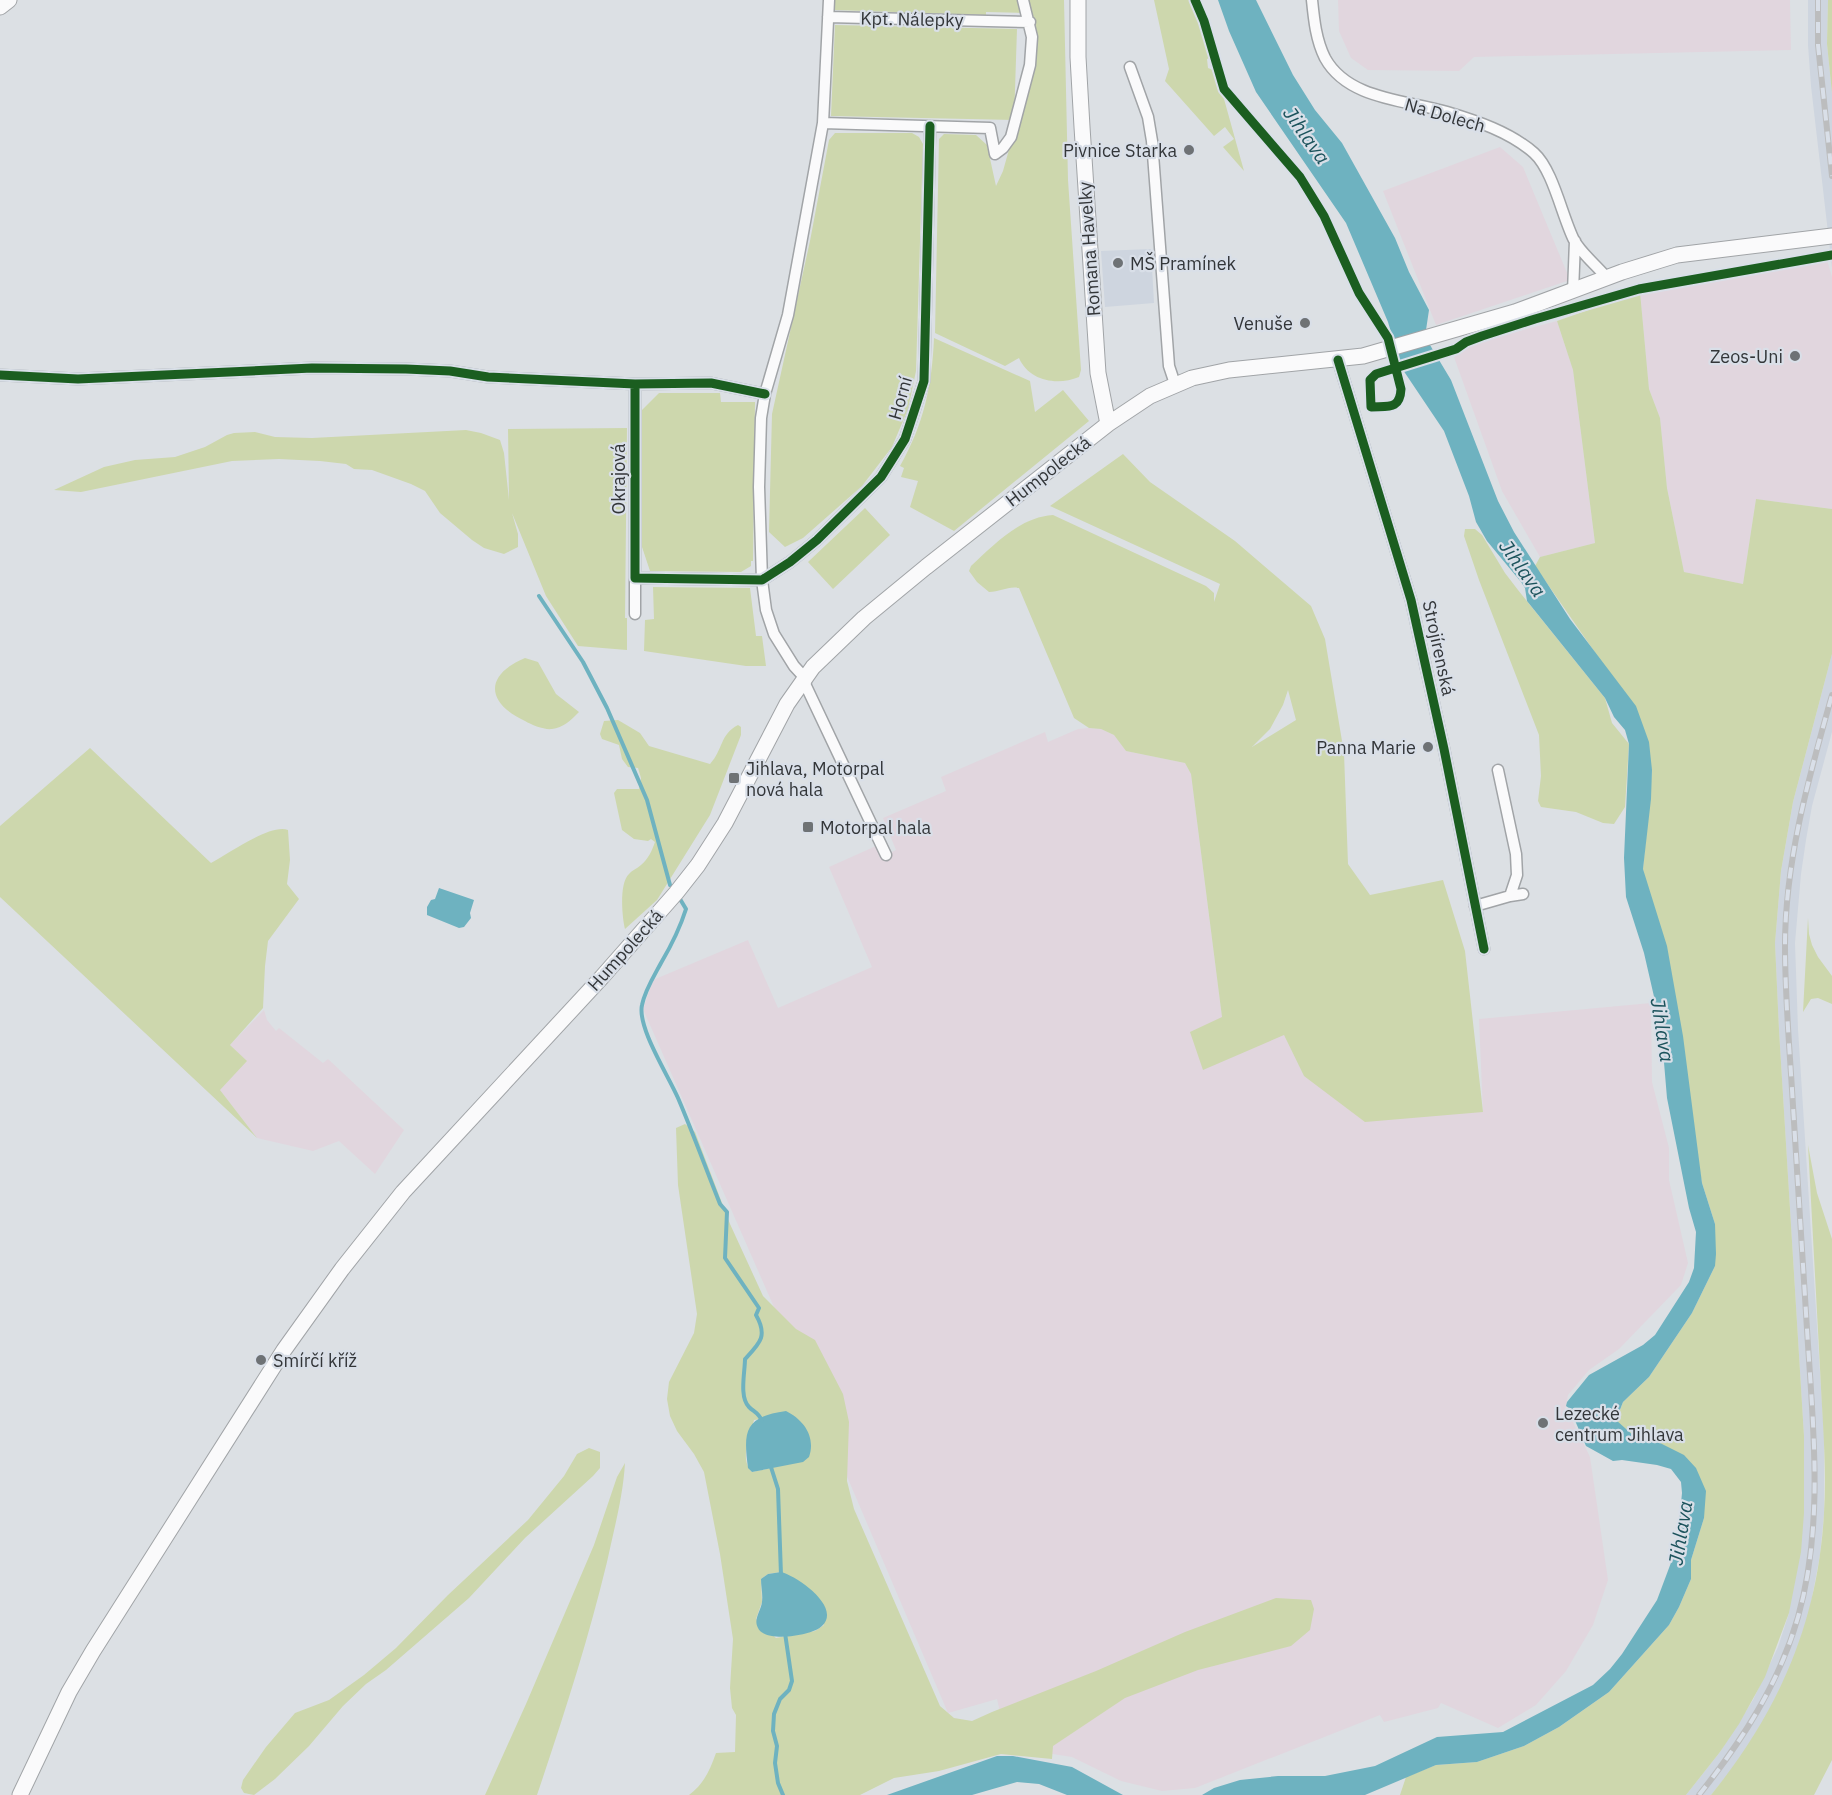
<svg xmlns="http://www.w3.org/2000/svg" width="1832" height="1795" viewBox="0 0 1832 1795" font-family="'IBM Plex Sans',sans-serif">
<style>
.built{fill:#ced5df}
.industrial{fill:#e1d6de}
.green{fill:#cdd7ad;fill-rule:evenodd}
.water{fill:#6eb2c0}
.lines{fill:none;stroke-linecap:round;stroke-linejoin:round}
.stream{stroke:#6eb2c0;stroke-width:4}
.street-casing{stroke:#a1a4a7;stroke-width:13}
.secondary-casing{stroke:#a1a4a7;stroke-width:17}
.street{stroke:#fafafb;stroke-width:10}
.secondary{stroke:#fafafb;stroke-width:15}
.rail-casing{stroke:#bcbdbe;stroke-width:6}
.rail{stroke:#d9dfe8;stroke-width:4;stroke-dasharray:11;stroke-linecap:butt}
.cycleway-casing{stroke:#d9dfe8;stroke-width:13}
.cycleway{stroke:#1b5e20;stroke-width:9}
.poi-dot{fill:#6e7275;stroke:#d9dfe8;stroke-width:2}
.labels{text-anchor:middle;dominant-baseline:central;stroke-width:4.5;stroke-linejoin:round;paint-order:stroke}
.street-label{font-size:18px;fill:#333639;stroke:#d9dfe8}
.poi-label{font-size:18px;fill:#333639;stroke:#d9dfe8;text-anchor:start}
.water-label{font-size:20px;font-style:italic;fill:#1c535c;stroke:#d9dfe8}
</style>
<rect width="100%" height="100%" fill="#dce0e4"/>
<!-- built -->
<path class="built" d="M 1808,0 L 1828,0 L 1827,44 L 1832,93 L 1832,267 L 1811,86 L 1808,45 Z
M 1151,249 L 1154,303 L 1105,307 L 1101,251 Z
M 1832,654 L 1832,732 L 1812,806 L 1806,840 L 1801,874 L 1795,943 L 1798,1029 L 1824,1435 L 1824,1514 L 1820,1555 L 1808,1619 L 1796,1654 L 1770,1710 L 1737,1763 L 1711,1795 L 1686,1795 L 1720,1752 L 1753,1700 L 1778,1647 L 1789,1613 L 1804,1436 L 1779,1030 L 1775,943 L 1781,871 L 1793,802 Z"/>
<!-- industrial -->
<path class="industrial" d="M 1338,0 L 1790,0 L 1791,50 L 1474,57 L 1459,71 L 1368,70 L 1351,58 L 1339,31 Z
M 1500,147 L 1523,167 L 1570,280 L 1436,325 L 1383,191 Z
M 1827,260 L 1832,277 L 1832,509 L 1756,499 L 1743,584 L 1684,572 L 1667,488 L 1660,418 L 1649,389 L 1640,292 L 1753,271 Z
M 1557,321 L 1573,370 L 1595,543 L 1540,557 L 1502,491 L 1454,357 L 1475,343 Z
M 1089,728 L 1101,729 L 1114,735 L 1126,751 L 1185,763 L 1191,774 L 1222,1017 L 1284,1035 L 1304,1076 L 1483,1112 L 1479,1019 L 1651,1003 L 1652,1082 L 1669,1148 L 1669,1180 L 1688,1263 L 1681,1285 L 1619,1349 L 1589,1370 L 1568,1395 L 1564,1417 L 1571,1418 L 1590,1457 L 1608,1580 L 1593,1625 L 1566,1671 L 1536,1705 L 1498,1728 L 1441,1703 L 1438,1708 L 1384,1722 L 1380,1715 L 1195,1788 L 1162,1791 L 1121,1781 L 1072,1757 L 1008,1747 L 997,1699 L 948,1713 L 796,1357 L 643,1009 L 653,980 L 748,940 L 778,1008 L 872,967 L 829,867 L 876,846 L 880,858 L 896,850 L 883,818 L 946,791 L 941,777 L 1045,732 L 1048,742 L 1078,729 Z
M 264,1010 L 267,1020 L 276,1031 L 279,1028 L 323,1063 L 328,1059 L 404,1130 L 375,1174 L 339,1141 L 313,1151 L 257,1138 L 220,1090 L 246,1061 L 230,1045 Z"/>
<!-- green -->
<path class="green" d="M 834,0 L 1019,0 L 1023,13 L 986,12 L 986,15 L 834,10 Z
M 1029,0 L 1064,0 L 1068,180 L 1081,370 L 1079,377 C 1057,386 1029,381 1019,358 L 1005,366 L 935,333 L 939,139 L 944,134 L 976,135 L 987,145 L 996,186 L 1003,171 L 1024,96 L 1035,36 Z
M 1154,0 L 1192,0 L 1213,57 L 1207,59 L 1208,68 L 1213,70 L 1214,63 L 1244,171 L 1223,147 L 1234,139 L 1225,127 L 1214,136 L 1165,81 L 1169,69 Z
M 1828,0 L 1832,0 L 1832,93 L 1827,44 Z
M 835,25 L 1017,29 L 1014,120 L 831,116 Z
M 835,133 L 912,133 L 919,137 L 923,144 L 916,371 L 908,409 L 892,447 L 862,486 L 803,538 L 785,547 L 769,532 L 772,414 L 810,241 L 829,140 Z
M 1640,292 L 1649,389 L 1660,418 L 1667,488 L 1684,572 L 1743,584 L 1756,499 L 1832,509 L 1832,654 L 1793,802 L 1781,871 L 1775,943 L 1779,1030 L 1804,1436 L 1804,1513 L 1801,1552 L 1789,1613 L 1765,1677 L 1739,1724 L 1720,1752 L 1686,1795 L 1400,1795 L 1406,1777 L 1436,1765 L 1477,1762 L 1524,1746 L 1559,1727 L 1609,1692 L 1669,1625 L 1679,1607 L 1691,1579 L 1691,1560 L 1704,1518 L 1660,1443 L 1635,1437 L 1616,1421 L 1623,1402 L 1649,1377 L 1692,1313 L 1715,1266 L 1715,1224 L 1702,1183 L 1643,869 L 1652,770 L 1594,651 L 1535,566 L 1540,557 L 1595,543 L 1573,370 L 1557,321 Z
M 934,338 L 1030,381 L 1035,412 L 1063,390 L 1089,421 L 954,531 L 910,507 L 918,481 L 901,477 L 904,468 L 900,466 C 924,424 932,385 934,338 Z
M 659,393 L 720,393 L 721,402 L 755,402 L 753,561 L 751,561 L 751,566 L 741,572 L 650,571 L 642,547 L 642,410 Z
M 627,428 L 625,618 L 627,618 L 627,650 L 578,646 L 546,596 L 512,513 L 518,534 L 518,547 L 504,554 L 484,548 L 472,540 L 440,513 L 425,491 L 411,484 L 372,470 L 354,469 L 346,464 L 320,461 L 279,459 L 232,461 L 81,492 L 54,490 L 104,467 L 135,460 L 175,457 L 205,447 L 227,435 L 234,433 L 255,432 L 275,437 L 312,438 L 466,430 L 481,433 L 500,440 L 504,453 L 509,500 L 508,429 Z
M 1123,454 L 1150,482 L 1235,541 L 1311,606 L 1325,639 L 1344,753 L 1348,864 L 1370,895 L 1443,880 L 1465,951 L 1483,1112 L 1365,1122 L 1304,1076 L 1284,1035 L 1203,1070 L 1190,1032 L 1222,1017 L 1191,774 L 1185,763 L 1126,751 L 1114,735 L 1101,729 L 1089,728 L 1074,718 L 1019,588 C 1008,586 1000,592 989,592 L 977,582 L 969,571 L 971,566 C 994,545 1020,517 1053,515 L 1206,586 L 1214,593 L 1214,602 L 1220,584 L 1050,506 ZM 1288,690 L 1296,720 L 1252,747 L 1270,729 L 1283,705 Z
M 865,508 L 890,535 L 833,589 L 808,562 Z
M 1465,529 L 1475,529 L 1482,535 L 1505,573 L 1518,590 L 1605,698 L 1612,723 L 1629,744 L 1625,807 L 1614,824 L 1603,823 L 1576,812 L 1541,807 L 1538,801 L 1541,776 L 1539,735 L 1479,580 L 1464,536 Z
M 653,587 L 750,588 L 756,636 L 762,636 L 766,666 L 746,666 L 644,651 L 645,620 L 654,619 Z
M 525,658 L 538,662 L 556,694 L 579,712 C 571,720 563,728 552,729 C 544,730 532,725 525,721 C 486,703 484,675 525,658 Z
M 618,720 L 640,733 L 649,746 L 710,764 C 723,750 720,734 738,725 L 741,727 L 741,735 L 710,815 L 657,900 L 625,929 C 622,917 619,883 629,874 C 632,870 637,869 641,865 C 648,859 652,851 655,842 L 651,839 L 648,841 L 634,839 L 622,830 L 614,793 L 617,789 L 639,789 L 641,778 L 638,768 L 628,767 L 622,759 L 619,745 L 602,739 L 600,734 L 604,721 Z
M 90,748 L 211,863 C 228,854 271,823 288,830 L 290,860 L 287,884 L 299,899 L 268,941 L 265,966 L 263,1008 L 230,1045 L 247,1061 L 220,1090 L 257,1138 L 0,897 L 0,826 Z
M 1808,918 L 1809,934 L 1812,945 L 1818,957 L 1832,976 L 1832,1004 L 1818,998 L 1811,999 L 1803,1012 Z
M 685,1124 L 695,1132 L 730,1224 L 763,1296 L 796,1329 L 815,1340 L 843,1394 L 849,1422 L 847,1481 L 854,1509 L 940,1706 L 954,1718 L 972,1721 L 992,1712 L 1096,1671 L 1185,1632 L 1276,1598 L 1311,1600 L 1314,1609 L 1310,1630 L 1291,1646 L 1198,1670 L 1125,1698 L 1053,1746 L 1052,1759 L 1001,1754 L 939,1771 L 894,1778 L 860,1795 L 689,1795 C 704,1784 710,1770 716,1753 L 735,1752 L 736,1715 L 732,1708 L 730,1688 L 733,1639 L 720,1554 L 704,1472 L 694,1454 L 677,1431 L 670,1416 L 667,1399 L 669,1382 L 694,1333 L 697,1314 L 678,1185 L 676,1128 ZM 761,1419 L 771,1468 L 752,1472 C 739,1459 750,1436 754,1420 ZM 781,1572 L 824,1625 L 815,1631 L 776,1638 L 756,1619 L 762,1602 L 761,1579 L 768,1574 Z
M 1808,1145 L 1817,1193 L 1832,1239 L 1832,1760 L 1814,1795 L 1711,1795 C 1779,1711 1818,1622 1824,1513 C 1827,1465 1822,1416 1820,1368 C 1816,1293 1812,1219 1808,1145 Z
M 589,1448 L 600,1452 L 600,1468 L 593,1476 L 525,1538 L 469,1598 L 386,1670 L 366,1684 L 343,1706 L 309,1746 L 275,1779 L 254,1795 L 244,1793 L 241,1788 L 243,1780 L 266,1747 L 295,1713 L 329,1700 L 364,1675 L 396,1648 L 448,1595 L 528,1520 L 564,1476 L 577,1454 Z
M 625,1463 C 623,1497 614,1529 607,1562 C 588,1641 563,1718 537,1795 L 485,1795 L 526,1704 L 594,1545 L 617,1477 Z"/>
<!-- water -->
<path class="water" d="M 1218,0 L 1256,0 L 1293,75 L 1315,110 L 1342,143 L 1395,238 L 1409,272 L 1429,310 L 1426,330 L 1430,345 L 1451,380 L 1498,501 L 1514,532 L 1570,619 L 1636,706 L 1649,742 L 1652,770 L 1651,799 L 1643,869 L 1667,946 L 1683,1036 L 1702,1183 L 1715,1224 L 1716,1254 L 1715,1266 L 1692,1313 L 1649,1377 L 1623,1402 L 1616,1420 L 1635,1437 L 1660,1443 L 1684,1455 L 1696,1468 L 1706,1491 L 1704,1518 L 1691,1560 L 1691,1579 L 1679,1607 L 1669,1625 L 1609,1692 L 1559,1727 L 1524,1746 L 1477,1762 L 1436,1765 L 1365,1795 L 1202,1795 L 1214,1788 L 1240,1780 L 1278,1776 L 1325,1776 L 1375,1766 L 1437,1737 L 1503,1732 L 1593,1685 L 1610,1669 L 1622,1654 L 1657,1600 L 1672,1560 L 1678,1535 L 1682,1493 L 1681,1482 L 1671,1469 L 1657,1465 L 1622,1460 L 1613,1461 L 1586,1446 L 1570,1409 L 1566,1406 L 1567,1402 L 1589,1375 L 1643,1345 L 1655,1335 L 1689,1282 L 1694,1268 L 1696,1232 L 1689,1208 L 1667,1098 L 1661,1027 L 1644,953 L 1626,897 L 1624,858 L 1629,744 L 1625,730 L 1614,717 L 1605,698 L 1527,601 L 1525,588 L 1521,582 L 1487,541 L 1476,522 L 1469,496 L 1444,431 L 1401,367 L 1388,322 L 1346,223 L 1256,92 L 1229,31 Z
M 439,888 L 474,900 L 470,913 L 471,918 L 464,927 L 459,928 L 427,915 L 427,907 L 431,900 L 435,899 Z
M 786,1411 C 804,1420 816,1437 809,1457 L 803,1462 L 752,1472 L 748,1468 C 743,1430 745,1417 786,1411 Z
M 781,1572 C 797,1576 842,1607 822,1626 C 812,1636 765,1643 758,1628 C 753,1619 761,1611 762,1602 C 763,1594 761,1587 761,1579 L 768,1574 Z
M 997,1756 L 1013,1756 L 1072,1767 L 1123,1795 L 1067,1795 L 1039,1784 L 1017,1782 L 972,1795 L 887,1795 Z"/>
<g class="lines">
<!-- stream -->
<path class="stream" d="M 539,596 L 583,662 L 607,708 L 647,800 L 670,885
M 680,899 L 686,909 C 680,928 671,946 661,963 C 654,976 645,990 642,1005 C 637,1027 668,1075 678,1098 C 693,1133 706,1169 720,1204 L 727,1212 L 725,1258 L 759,1308 L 756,1315 C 768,1336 760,1343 745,1359 C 745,1372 739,1397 749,1407 C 754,1412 759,1413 762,1421
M 770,1464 L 778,1489 L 781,1575
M 783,1795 L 778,1783 L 775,1763 L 777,1746 L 773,1731 L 774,1714 L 780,1699 L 789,1690 L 792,1681 L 785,1633"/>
<!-- street casing -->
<g class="street-casing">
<path id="street" d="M 829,0 L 823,123 L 788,315 L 765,394 L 761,418 L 759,487 L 762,580 L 766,610 L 774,634 L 794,666 L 805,678 L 806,686 L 886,855
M 1312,0 C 1314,20 1316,40 1325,58 C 1348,100 1407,100 1447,112 C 1477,121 1510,132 1534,153 C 1553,170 1562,216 1574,240 C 1581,253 1597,266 1607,278
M 828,17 L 1030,22
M 1130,67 L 1148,117 L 1152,141 L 1169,366 L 1175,384
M 823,123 L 990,128 L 995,154 L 1003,148 L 1011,137 L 1030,65 L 1032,37 L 1023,0
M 1573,292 L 1575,241
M 1338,360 L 1411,600 L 1444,749 L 1484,949
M 0,375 L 78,379 L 312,368 L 406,369 L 450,371 L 488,377 L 635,384
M 765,394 L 711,383 L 635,384 L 635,578 L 762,580 L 790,562 L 817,540 L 881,477 L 905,439 L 924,381 L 930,126
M 635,614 L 635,578
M 1498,770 L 1516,854 L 1517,875 L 1510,896
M 1475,906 L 1510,896 L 1523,894"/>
</g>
<!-- secondary casing -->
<g class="secondary-casing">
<path id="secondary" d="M 1078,0 L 1078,57 L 1082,127 L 1098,373 L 1108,424
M 0,7 L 9,0
M 20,1795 L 69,1692 L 93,1651 L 284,1350 L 342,1269 L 403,1192 L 602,977 L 676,893 L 698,865 L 725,823 L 787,704 L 813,667 L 864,618 L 926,567 L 1108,424 L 1150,396 L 1192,378 L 1229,370 L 1363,356 L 1515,312 L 1622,272 L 1677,255 L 1832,236"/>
</g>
<!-- street -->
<use href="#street" class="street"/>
<!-- secondary -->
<use href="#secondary" class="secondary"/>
<!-- rail casing -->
<g class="rail-casing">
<path id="rail" d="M 1818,0 L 1818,45 L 1832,176
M 1699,1795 C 1742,1741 1779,1684 1798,1617 C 1823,1529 1814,1435 1808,1345 C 1803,1265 1798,1185 1793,1106 C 1790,1053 1785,999 1785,946 C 1785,860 1809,777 1832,695"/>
</g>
<!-- rail -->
<use href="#rail" class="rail"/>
<!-- cycleway casing -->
<g class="cycleway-casing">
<path id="cycleway" d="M 1195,0 L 1204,21 L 1224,89 L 1300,177 L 1324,216 L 1359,293 L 1388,338 L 1401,389 C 1400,410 1388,406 1371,407 L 1370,380 L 1376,374 L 1456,349 L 1466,342 L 1482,336 L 1535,319 L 1639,289 L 1832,255
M 1338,360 L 1411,600 L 1444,749 L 1484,949
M 0,375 L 78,379 L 312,368 L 406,369 L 450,371 L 488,377 L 635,384
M 765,394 L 711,383 L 635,384 L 635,578 L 762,580 L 790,562 L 817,540 L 881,477 L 905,439 L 924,381 L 930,126"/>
</g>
<!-- cycleway -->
<use href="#cycleway" class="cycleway"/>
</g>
<!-- markers -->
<g class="poi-dot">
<circle cx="1189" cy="150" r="6"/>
<circle cx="1118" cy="263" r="6"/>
<circle cx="1305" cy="323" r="6"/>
<circle cx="1795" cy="356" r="6"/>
<circle cx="1428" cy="747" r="6"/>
<rect x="728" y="772" width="12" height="12" rx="3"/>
<rect x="802" y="821" width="12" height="12" rx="3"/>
<circle cx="261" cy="1360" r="6"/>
<circle cx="1543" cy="1423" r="6"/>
</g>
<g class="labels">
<!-- street labels -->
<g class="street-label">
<text transform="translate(912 19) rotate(1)">Kpt. Nálepky</text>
<text transform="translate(1445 115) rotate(16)">Na Dolech</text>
<text transform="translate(1089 249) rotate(-94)">Romana Havelky</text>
<text transform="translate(900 398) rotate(-74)">Horní</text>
<text transform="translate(1048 471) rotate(-38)">Humpolecká</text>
<text transform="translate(618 479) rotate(-90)">Okrajová</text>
<text transform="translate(1439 648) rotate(78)">Strojírenská</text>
<text transform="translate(625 950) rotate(-48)">Humpolecká</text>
</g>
<!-- poi labels -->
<g class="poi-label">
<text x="1177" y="150" text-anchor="end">Pivnice Starka</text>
<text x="1130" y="263">MŠ Pramínek</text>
<text x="1293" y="323" text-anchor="end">Venuše</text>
<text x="1783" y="356" text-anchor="end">Zeos-Uni</text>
<text x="1416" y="747" text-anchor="end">Panna Marie</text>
<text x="746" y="768">Jihlava, Motorpal<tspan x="746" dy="21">nová hala</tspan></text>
<text x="820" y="827">Motorpal hala</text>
<text x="273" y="1360">Smírčí kříž</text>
<text x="1555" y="1413">Lezecké<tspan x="1555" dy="21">centrum Jihlava</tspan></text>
</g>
<!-- water labels -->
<g class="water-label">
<text transform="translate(1307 135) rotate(55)">Jihlava</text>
<text transform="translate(1523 568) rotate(55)">Jihlava</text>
<text transform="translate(1663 1030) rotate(81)">Jihlava</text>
<text transform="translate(1680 1533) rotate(-81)">Jihlava</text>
</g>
</g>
</svg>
